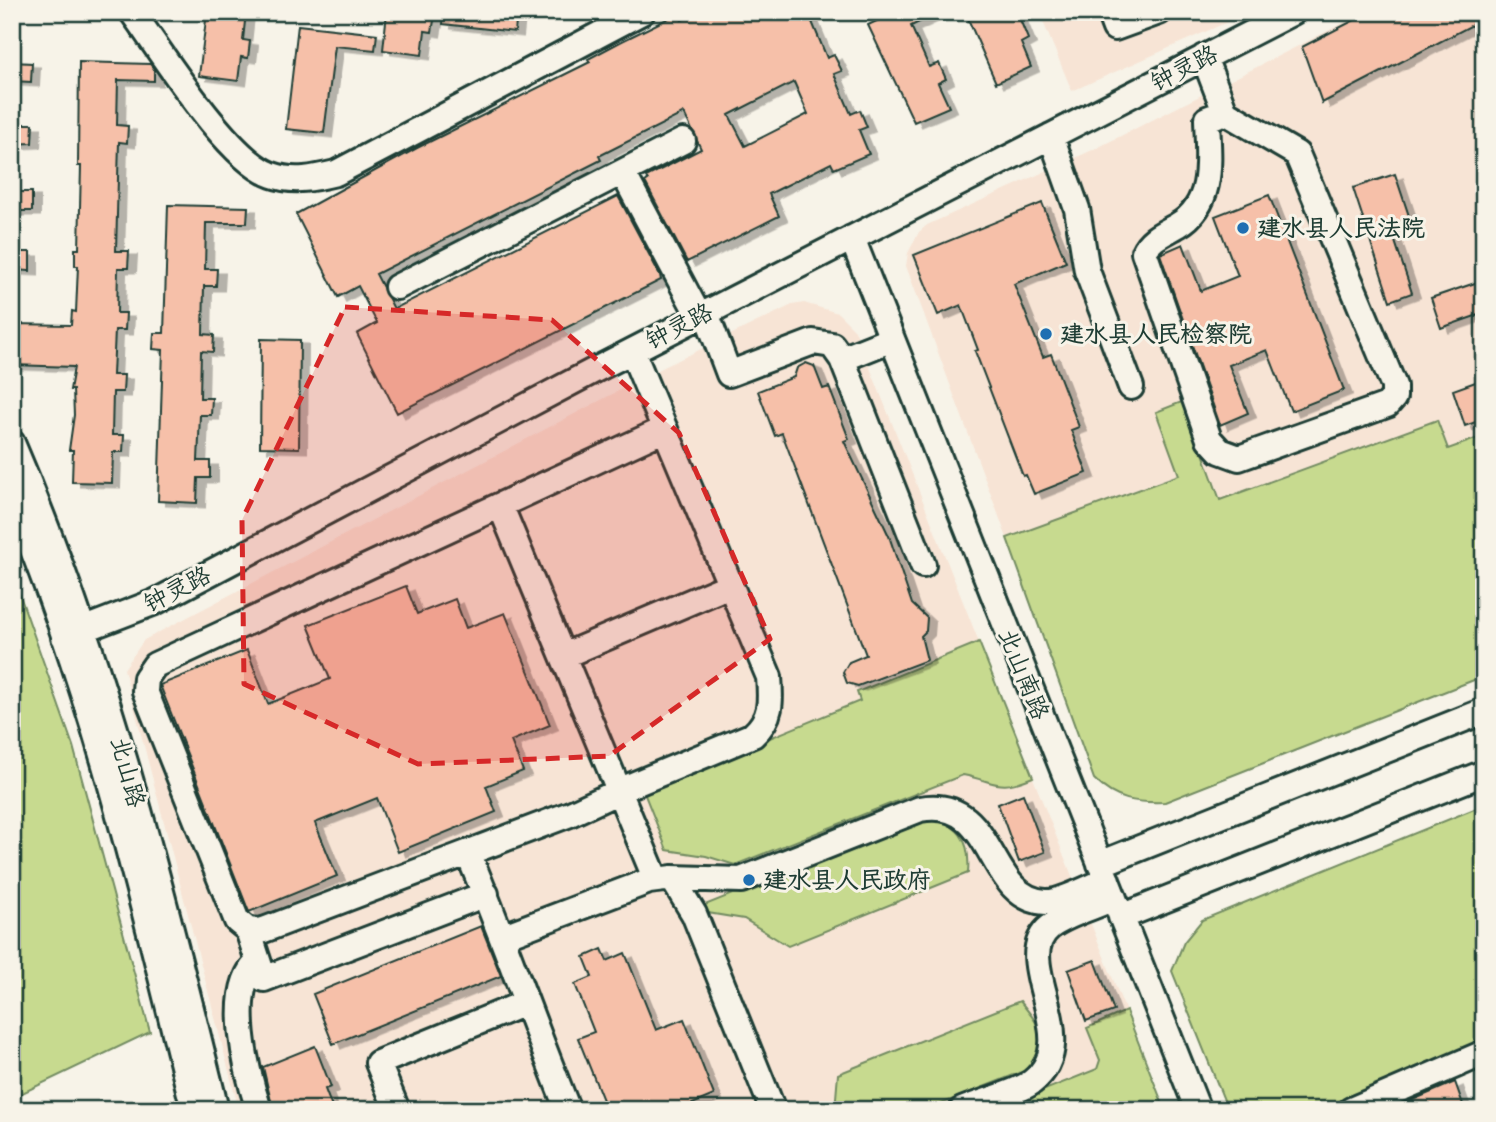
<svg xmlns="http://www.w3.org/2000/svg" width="1496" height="1122" viewBox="0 0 1496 1122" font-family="Sriracha,'LXGW WenKai TC',sans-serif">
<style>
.built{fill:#f7e4d5}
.green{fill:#c7da8f;stroke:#738c62;stroke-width:2}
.building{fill:#f6c0a9;stroke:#1f3d34;stroke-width:2;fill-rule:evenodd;filter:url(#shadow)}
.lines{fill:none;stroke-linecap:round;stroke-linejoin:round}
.minor-casing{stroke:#1f3d34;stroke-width:30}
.minor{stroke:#f7f3e8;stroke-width:24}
.marked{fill:#d62828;fill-opacity:0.2;stroke:#d62828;stroke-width:5;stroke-dasharray:14 9;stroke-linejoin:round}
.poi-dot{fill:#1f6fb2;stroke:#f7f3e8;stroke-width:2.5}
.labels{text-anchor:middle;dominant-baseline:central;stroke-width:6;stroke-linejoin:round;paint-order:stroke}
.street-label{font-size:24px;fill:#1f3d34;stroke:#f7f3e8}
.poi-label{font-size:24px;font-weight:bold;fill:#1f3d34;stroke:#f7f3e8;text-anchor:start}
</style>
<defs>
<filter id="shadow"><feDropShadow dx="8" dy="4.5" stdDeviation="0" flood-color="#0004"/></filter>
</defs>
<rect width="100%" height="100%" fill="#f7f3e8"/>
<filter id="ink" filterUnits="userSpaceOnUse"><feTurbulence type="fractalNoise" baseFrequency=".0143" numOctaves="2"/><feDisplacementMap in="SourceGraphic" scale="14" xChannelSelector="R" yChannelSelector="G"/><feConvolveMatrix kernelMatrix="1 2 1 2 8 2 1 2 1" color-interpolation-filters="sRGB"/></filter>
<g filter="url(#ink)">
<!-- built -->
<path class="built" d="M 1039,12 L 1250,12 L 1072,91 Z
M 1365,12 L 1484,12 L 1484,436 L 1448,449 L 1437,420 L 1220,500 L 1184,402 L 1156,412 L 1179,475 L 1007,538 L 906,266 L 908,253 L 919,232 L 927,225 L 1097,148 Z
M 804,303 L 838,313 L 855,330 L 1165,1110 L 239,1110 L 124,669 L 144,640 L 664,367 L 792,305 Z"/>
<!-- green -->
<path class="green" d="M 1184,401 L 1220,500 L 1437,420 L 1448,449 L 1484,436 L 1484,676 L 1165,802 C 1136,803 1116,801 1094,779 L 1007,538 L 1179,475 L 1156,412 Z
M 12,573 L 73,746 L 150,1032 L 12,1098 Z
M 979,642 L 1033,777 C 997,792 998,782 963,775 L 735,865 L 706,856 L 667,850 L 643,790 L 860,701 L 857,692 Z
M 1484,805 L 1484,1046 L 1330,1110 L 1228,1110 L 1172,971 L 1184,942 L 1202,920 Z
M 926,816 C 958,824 971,838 968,873 L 788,946 L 744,919 L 702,912 L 700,907 Z
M 1020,1001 C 1041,1027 1051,1040 1029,1069 L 926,1110 L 835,1110 L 838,1074 Z
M 1126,1011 L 1165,1110 L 995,1110 L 1097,1069 L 1100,1060 L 1087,1028 Z"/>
<!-- building -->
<path class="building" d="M 207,12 L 246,12 L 243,40 L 250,41 L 248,58 L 241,57 L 238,81 L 199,76 Z
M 387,12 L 435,15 L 432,32 L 425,31 L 422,55 L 383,50 Z
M 444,12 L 517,12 L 515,32 L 443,24 Z
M 698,12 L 808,12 L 827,58 L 834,55 L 842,71 L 834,74 L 851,114 L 860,110 L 867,127 L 859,130 L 869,154 L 834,169 L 831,163 L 769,194 L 779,216 L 687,262 L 645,182 L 648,180 L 646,177 L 701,149 L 684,113 L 599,156 L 601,160 L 376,274 L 394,309 L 618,196 L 660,275 L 661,280 L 397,413 L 357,334 L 377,323 L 358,286 L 338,297 L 296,214 L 417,148 L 590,62 L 588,59 L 622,41 L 679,13 L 682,20 ZM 794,82 L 808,114 L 745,146 L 729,115 Z
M 896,12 L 940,12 L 911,26 L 929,67 L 939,63 L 946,79 L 938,83 L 949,107 L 914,122 L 868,25 Z
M 965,12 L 1017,12 L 1028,39 L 1021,43 L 1031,67 L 996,83 Z
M 1370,12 L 1484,12 L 1484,19 L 1322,103 L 1302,47 Z
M 298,25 L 377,34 L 375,50 L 335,46 L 324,133 L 286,129 Z
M 12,62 L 32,63 L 31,82 L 12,81 Z
M 79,62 L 150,64 L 154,69 L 154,81 L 118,80 L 117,125 L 128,126 L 127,143 L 119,142 L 116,251 L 129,251 L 128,268 L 118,268 L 117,313 L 126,313 L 125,330 L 115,330 L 113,375 L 124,375 L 123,392 L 113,392 L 112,435 L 124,435 L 123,452 L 113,452 L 112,483 L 72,482 L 73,450 L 69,450 L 74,415 L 73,390 L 70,390 L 74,367 L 12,365 L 12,324 L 71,325 L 72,311 L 76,312 L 78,266 L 75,266 L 75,249 L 79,249 L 81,166 L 78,166 Z
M 12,124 L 33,124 L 32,143 L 12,144 Z
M 1395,174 L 1410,219 L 1390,226 L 1412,293 L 1390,301 L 1353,188 Z
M 12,192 L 32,192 L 32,211 L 12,211 Z
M 1269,195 L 1344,390 L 1291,411 L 1267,350 L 1229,365 L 1248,413 L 1220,425 L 1160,254 L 1183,244 L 1201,291 L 1238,276 L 1215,216 Z
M 1042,203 L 1066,262 L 1014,284 L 1043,357 L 1051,354 L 1079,427 L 1071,430 L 1087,473 L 1034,494 L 1026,475 L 1023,476 L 975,351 L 978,350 L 961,305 L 938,315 L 914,255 Z
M 168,205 L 248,207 L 247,223 L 206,223 L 205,269 L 217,269 L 216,286 L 204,286 L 203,334 L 214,335 L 213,352 L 201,351 L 200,398 L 212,398 L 211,415 L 200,415 L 198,461 L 210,461 L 210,478 L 198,478 L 197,503 L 158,501 L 163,350 L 153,349 L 154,333 L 164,333 Z
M 12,252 L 30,252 L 30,271 L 12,270 Z
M 1484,280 L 1484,313 L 1441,328 L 1431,298 Z
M 261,339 L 300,340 L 299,448 L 260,447 Z
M 806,363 L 814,366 L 823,389 L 829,387 L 849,439 L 844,441 L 889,536 L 912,604 L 927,618 L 926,631 L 921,636 L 927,660 L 858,686 L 847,683 L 843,672 L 849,662 L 866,655 L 782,433 L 775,436 L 758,391 L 794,377 L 797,368 Z
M 1484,379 L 1484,419 L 1465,426 L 1453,390 Z
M 406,586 L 417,614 L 455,599 L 466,628 L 505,613 L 550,725 L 511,741 L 523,771 L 486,786 L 496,812 L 398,852 L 377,798 L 315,823 L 337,876 L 249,912 L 160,685 L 247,650 L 268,704 L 330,679 L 308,625 Z
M 1023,794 L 1045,852 L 1019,862 L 998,804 Z
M 481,926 L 501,976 L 333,1044 L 313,994 Z
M 602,949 L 607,961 L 625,953 L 656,1030 L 684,1019 L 714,1095 L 678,1110 L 607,1110 L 578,1038 L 594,1032 L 575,984 L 592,977 L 584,957 Z
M 1095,960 L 1114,1011 L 1086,1021 L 1068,970 Z
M 315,1046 L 331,1087 L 325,1089 L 333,1110 L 273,1110 L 263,1067 Z
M 1455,1082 L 1465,1110 L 1389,1110 L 1434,1091 Z"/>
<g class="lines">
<!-- minor casing -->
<g class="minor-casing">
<path id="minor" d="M 132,12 C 162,53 228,160 272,175 C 294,183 315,178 336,173 L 642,12
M 1109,12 L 1115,28 L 1159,12
M 1204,57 L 1225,112 L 1297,154 L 1394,386 L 1394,397 L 1387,405 L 1239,458 L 1220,451 L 1209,439 L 1144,252 C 1150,238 1165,233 1178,225 C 1216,203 1208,156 1207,119 L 1225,112
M 1051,136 L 1077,209 L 1087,271 L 1131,387
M 623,173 L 699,316
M 852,238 L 1198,1110
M 397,287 L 683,141
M 706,313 L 729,374 L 813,342 L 832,345 L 842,359
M 892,339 L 842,359 L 923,565
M 632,351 L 769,677 C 771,701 772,718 753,735 L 630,786 L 570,814 L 261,931 L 248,930 L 237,921 L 145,691 L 146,678 L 155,665 L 665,429
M 12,443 C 104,657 161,883 216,1110
M 12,498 C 95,694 143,904 194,1110
M 501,507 L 656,880
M 64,637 L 155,602 L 595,370 L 1293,12
M 563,656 L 730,585
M 468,853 C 504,938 533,1024 568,1110
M 1100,864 L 1484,711
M 672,878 L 694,914 L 773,1110
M 1121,917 L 1484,773
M 248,930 L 264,979 L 486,894
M 504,936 L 649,881 L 672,878 L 741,880 L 920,809 C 997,795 985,900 1046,902 C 1060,903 1092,886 1107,880
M 258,962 C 225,990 247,1073 259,1110
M 397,1110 L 378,1063 L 525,1003
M 962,1110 C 981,1102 1017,1093 1032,1082 C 1087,1039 1008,960 1050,927 C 1067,914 1095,907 1114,898
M 1351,1110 L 1484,1053"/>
</g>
<!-- minor -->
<use href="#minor" class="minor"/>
</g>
</g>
<!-- marked area -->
<path class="marked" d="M 345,307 L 552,320 L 679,433 L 770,639 L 609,756 L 418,764 L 244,684 L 242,520 Z"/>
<!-- markers -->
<g class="poi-dot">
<circle cx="1243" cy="228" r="7"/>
<circle cx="1046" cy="334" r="7"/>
<circle cx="749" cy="880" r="7"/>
</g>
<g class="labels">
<!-- street labels -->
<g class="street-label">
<text transform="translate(1184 68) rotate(-27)">钟灵路</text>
<text transform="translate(679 326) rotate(-27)">钟灵路</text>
<text transform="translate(177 589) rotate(-27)">钟灵路</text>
<text transform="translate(1024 674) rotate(68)">北山南路</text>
<text transform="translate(128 772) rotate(75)">北山路</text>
</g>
<!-- poi labels -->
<g class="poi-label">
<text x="1257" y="228">建水县人民法院</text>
<text x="1060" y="334">建水县人民检察院</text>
<text x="763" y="880">建水县人民政府</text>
</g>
</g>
<!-- margin -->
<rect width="1496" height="1122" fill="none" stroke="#f7f3e8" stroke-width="42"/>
<rect x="21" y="21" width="1454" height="1080" fill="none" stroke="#1f3d34" stroke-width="2.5" filter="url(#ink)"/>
</svg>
